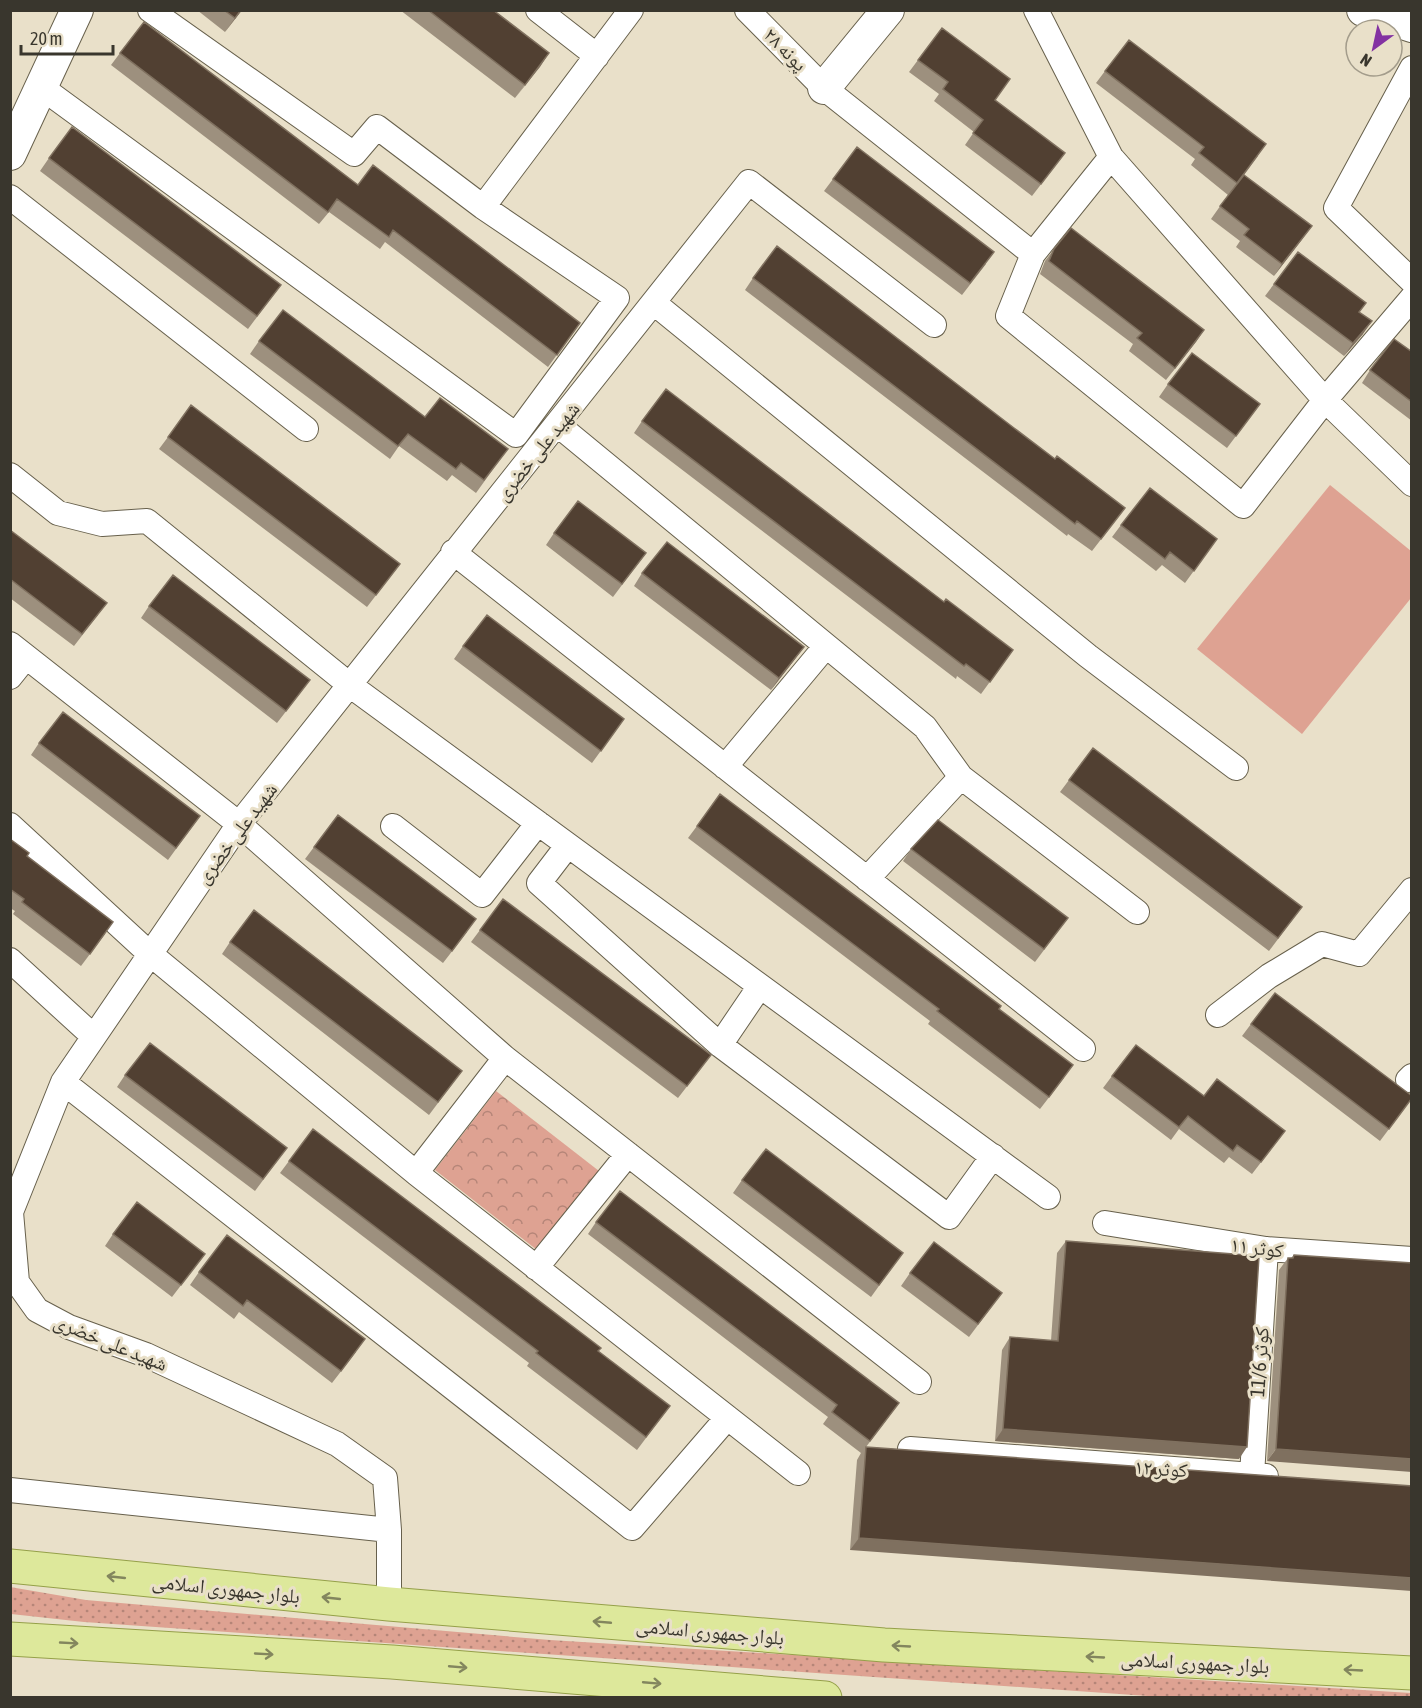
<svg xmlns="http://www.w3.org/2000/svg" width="1422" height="1708" viewBox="0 0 1422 1708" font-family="'Asap Condensed','Noto Naskh Arabic',sans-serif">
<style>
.grass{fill:url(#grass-dots)}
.park{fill:url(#park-crowns)}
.pitch{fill:#dea292}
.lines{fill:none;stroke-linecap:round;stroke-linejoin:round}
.minor-casing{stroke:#67604c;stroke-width:26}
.tertiary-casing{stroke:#67604c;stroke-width:34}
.primary-casing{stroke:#95a049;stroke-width:35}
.minor{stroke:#fff;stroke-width:24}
.tertiary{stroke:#fff;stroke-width:32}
.primary{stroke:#dde89b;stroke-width:33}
.wall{fill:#9d907e}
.shaded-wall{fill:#7f705f}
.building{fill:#514032;stroke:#7f705f;stroke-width:1.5}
.oneway{stroke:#83865e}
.labels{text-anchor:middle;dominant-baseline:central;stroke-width:6;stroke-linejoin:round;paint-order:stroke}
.street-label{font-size:20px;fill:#39362d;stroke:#e9e0c9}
</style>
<defs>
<pattern id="grass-dots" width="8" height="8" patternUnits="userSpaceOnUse" patternTransform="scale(1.5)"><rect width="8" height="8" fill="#dea292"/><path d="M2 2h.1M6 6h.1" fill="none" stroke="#b58578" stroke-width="1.8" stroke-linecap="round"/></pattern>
<pattern id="park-crowns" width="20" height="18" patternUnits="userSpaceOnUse" patternTransform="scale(1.5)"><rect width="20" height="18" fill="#dea292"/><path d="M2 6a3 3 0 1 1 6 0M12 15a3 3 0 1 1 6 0" fill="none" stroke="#b58578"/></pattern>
</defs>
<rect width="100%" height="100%" fill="#e9e0c9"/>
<!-- grass -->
<path class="grass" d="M 10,1587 L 86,1600 L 550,1640 L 1411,1693 L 1411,1697 L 1162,1697 L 84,1622 L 11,1614 Z"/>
<!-- park -->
<path class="park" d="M 496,1091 L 599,1171 L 537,1250 L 435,1170 Z"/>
<!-- pitch -->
<path class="pitch" d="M 1330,485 L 1411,551 L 1411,598 L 1302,734 L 1197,649 Z"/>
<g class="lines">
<!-- minor casing -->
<g class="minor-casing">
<path id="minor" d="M 538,10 L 597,56
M 747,10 L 824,88 L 1033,254 L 1008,316 L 1243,506 L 1325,400 L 1412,298
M 1036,10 L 1111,157 L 1325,400 L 1412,484
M 1412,68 L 1336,208 L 1412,281
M 41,87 L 516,435 L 617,298 L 483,207 L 377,127 L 354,154 L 150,10
M 10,197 L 306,429
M 483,207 L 631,10
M 1033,254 L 1111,157
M 654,303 L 1088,656 L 1236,768
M 558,425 L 925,727 L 961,777 L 867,879
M 10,475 L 58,513 L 102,524 L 147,521 L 351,686 L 1048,1197
M 453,552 L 1083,1049
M 10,644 L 239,824 L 505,1058 L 919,1382
M 10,677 L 26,657
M 725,767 L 826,646
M 961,777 L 1137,912
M 10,825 L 149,953 L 416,1173 L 798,1473
M 393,826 L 482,895 L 538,823
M 568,845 L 539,883 L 720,1045 L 949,1217 L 993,1156
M 10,960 L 93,1036
M 1218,1015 L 1269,976 L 1322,944 L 1359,954 L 1412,890
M 720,1045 L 760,986
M 1408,1080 L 1412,1076
M 63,1082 L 632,1528 L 727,1418
M 416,1173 L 505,1058
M 1105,1223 L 1266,1249 L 1412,1259
M 536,1268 L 628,1154
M 910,1449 L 1266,1476
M 1252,1475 L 1266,1249
M 10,1490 L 389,1530
M 389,1604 L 389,1530 L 385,1478 L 337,1444 L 146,1355 L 69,1327 L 37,1310 L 17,1282 L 11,1212 L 63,1082 L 239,824 L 749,182 L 934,325"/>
</g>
<!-- tertiary casing -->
<g class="tertiary-casing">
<path id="tertiary" d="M 1363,10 L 1412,26
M 824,88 L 888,10
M 10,154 L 77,10"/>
</g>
<!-- primary casing -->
<g class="primary-casing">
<path id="primary" d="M 10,1566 L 389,1604 L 884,1645 L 1412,1673
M 10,1639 L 392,1662 L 825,1698"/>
</g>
<!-- minor -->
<use href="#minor" class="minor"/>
<!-- tertiary -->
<use href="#tertiary" class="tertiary"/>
<!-- primary -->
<use href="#primary" class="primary"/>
</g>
<!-- wall -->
<path class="wall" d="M 197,10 L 242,10 L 225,32 Z
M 400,10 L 493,10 L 549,53 L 515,98 Z
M 120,53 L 358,185 L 580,323 L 548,367 L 385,242 L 380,249 L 329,212 L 319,224 L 111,65 Z
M 918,60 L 995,100 L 1056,165 L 1032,196 L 965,145 L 974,132 L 934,101 L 939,94 L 909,72 Z
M 1105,71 L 1258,156 L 1244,175 L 1303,238 L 1274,276 L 1236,247 L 1240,241 L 1211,219 L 1228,195 L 1191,165 L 1195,159 L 1096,83 Z
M 49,158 L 281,285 L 248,329 L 40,171 Z
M 833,179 L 986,264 L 962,295 L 824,191 Z
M 1054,249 L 1204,330 L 1166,380 L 1129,351 L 1133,344 L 1040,274 L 1045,261 Z
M 753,278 L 1116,520 L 1092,551 L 1068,534 L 1067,536 L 745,290 Z
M 1274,284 L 1359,312 L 1363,334 L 1344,356 L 1265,296 Z
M 259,341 L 425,417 L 499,461 L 476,493 L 452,475 L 447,481 L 399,446 L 390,459 L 250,354 Z
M 1412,352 L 1412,421 L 1362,383 L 1370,370 Z
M 1168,384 L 1260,404 L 1227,448 L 1159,397 Z
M 642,421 L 902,570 L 944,602 L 1013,650 L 981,694 L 957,676 L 956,679 L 634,433 Z
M 168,437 L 400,564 L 367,607 L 159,449 Z
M 1121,525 L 1217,539 L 1185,583 L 1162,565 L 1156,571 L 1112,537 Z
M 10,530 L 98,615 L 74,646 L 10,598 Z
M 554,533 L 646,553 L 613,597 L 546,545 Z
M 642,573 L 795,659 L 771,690 L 634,586 Z
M 149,606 L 301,692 L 277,723 L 141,618 Z
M 463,646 L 624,719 L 592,763 L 454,659 Z
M 39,743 L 200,816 L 168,860 L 31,755 Z
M 1069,780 L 1293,919 L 1269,951 L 1060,792 Z
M 697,826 L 999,1009 L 1064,1078 L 1040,1109 L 928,1024 L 930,1021 L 688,838 Z
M 10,839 L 105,934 L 81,966 L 13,914 L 15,911 L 10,908 Z
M 314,847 L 467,932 L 443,963 L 305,859 Z
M 911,849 L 1059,930 L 1035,962 L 903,861 Z
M 480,930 L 702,1067 L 678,1098 L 471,942 Z
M 230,942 L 453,1083 L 429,1115 L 222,954 Z
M 1251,1024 L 1404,1109 L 1380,1141 L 1242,1036 Z
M 125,1075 L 278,1160 L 255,1191 L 117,1087 Z
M 1112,1076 L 1204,1096 L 1285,1131 L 1252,1174 L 1229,1157 L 1224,1163 L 1179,1129 L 1171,1140 L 1103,1088 Z
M 289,1161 L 598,1351 L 670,1406 L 637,1450 L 527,1366 L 529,1363 L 280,1173 Z
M 742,1180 L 894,1265 L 871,1297 L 733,1193 Z
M 596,1222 L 899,1403 L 866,1447 L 1412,1486 L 850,1550 L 857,1460 L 861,1453 L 823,1424 L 828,1417 L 588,1234 Z
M 113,1234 L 205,1254 L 172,1297 L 105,1246 Z
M 1066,1241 L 1239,1459 L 995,1441 L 1002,1350 L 1010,1337 L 1051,1341 L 1057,1253 Z
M 1294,1255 L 1412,1263 L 1267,1461 L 1279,1270 L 1288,1258 L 1291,1258 Z
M 199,1272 L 356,1352 L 332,1383 L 239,1312 L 234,1319 L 190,1285 Z
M 910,1273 L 993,1305 L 969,1337 L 901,1286 Z"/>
<!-- shaded-wall -->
<path class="shaded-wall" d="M 241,10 L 242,10 L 225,32 L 235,18 Z
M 549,53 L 540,67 L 515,98 L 525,85 Z
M 1312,226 L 1303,238 L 1274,276 L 1282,264 Z
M 1372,321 L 1363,334 L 1344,356 L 1353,343 Z
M 1204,330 L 1196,342 L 1166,380 L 1175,368 Z
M 804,647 L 795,659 L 771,690 L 779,678 Z
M 1003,1429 L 1247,1447 L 1239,1459 L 995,1441 Z
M 1276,1449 L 1412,1459 L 1412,1472 L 1267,1461 Z
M 859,1538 L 1412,1578 L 1412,1591 L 850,1550 Z"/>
<!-- building -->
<path class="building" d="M 224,10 L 241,10 L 235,18 Z
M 428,10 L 493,10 L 549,53 L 525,85 Z
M 144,22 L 358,185 L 373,165 L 580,323 L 557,355 L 393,230 L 389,237 L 337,199 L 328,212 L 120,53 Z
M 942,28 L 1010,79 L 995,100 L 1065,153 L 1041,184 L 973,133 L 983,120 L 943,89 L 948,82 L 918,60 Z
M 1129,40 L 1266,144 L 1237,183 L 1199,153 L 1204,147 L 1105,71 Z
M 72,127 L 281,285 L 257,316 L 49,158 Z
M 857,147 L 994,252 L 970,283 L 833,179 Z
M 1244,175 L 1312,226 L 1282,264 L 1244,235 L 1249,229 L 1220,206 Z
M 1071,228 L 1204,330 L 1175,368 L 1137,338 L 1142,333 L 1049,261 L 1054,249 Z
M 777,246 L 1014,428 L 1055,459 L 1057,456 L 1125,508 L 1101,539 L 1077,521 L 1075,524 L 753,278 Z
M 1298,252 L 1366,303 L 1359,312 L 1372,321 L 1353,343 L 1274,284 Z
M 283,310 L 425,417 L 440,398 L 508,449 L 484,480 L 461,463 L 456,469 L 408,434 L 398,446 L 259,341 Z
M 1394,339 L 1412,352 L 1412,402 L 1370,370 Z
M 1192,353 L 1260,404 L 1236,436 L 1168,384 Z
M 666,389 L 902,570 L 944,602 L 946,599 L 1013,650 L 990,682 L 966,664 L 964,666 L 642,421 Z
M 191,405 L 400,564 L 376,595 L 168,437 Z
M 1150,488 L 1217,539 L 1194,571 L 1170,552 L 1165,559 L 1121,525 Z
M 578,501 L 646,553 L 622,584 L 554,533 Z
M 10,530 L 107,603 L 82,634 L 10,579 Z
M 667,542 L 804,647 L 779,678 L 642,573 Z
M 173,575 L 310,680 L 286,711 L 149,606 Z
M 487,615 L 624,719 L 601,751 L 463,646 Z
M 63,712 L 200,816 L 176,848 L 39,743 Z
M 1093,748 L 1302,907 L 1278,938 L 1069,780 Z
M 720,794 L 1001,1006 L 999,1009 L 1073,1065 L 1049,1097 L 937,1011 L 939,1009 L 697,826 Z
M 338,815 L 476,919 L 452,951 L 314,847 Z
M 938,820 L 1068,918 L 1044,949 L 911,849 Z
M 10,839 L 29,853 L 27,856 L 113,922 L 90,954 L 22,902 L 24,899 L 10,889 Z
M 503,899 L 711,1055 L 687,1086 L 480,930 Z
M 254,910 L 462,1071 L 438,1102 L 230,942 Z
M 1275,993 L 1412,1096 L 1412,1098 L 1389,1129 L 1251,1024 Z
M 150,1043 L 287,1148 L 263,1179 L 125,1075 Z
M 1136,1045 L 1204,1096 L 1217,1079 L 1285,1131 L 1261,1162 L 1237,1145 L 1233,1151 L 1188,1116 L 1179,1127 L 1112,1076 Z
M 313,1129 L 601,1348 L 598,1351 L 670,1406 L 646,1437 L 536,1353 L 538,1351 L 289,1161 Z
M 766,1149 L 903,1253 L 879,1285 L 742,1180 Z
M 620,1191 L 899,1403 L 870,1441 L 832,1412 L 837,1405 L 596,1222 Z
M 137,1202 L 205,1254 L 181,1285 L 113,1234 Z
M 227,1235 L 365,1339 L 341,1371 L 247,1300 L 243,1306 L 199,1272 Z
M 1066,1241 L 1259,1256 L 1247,1447 L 1003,1429 L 1010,1337 L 1058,1341 Z
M 934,1242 L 1002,1293 L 978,1324 L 910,1273 Z
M 1294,1255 L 1412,1263 L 1412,1459 L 1276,1449 L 1288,1258 L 1293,1258 Z
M 866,1447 L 1412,1486 L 1412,1578 L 859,1538 Z"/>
<!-- one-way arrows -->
<defs><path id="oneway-shaft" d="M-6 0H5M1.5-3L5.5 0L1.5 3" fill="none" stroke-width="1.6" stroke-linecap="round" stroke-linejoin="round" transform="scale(1.5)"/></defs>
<g class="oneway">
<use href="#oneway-shaft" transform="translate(116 1577) rotate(-174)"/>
<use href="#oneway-shaft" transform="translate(331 1598) rotate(-174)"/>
<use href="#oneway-shaft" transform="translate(602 1622) rotate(-175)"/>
<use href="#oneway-shaft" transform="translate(69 1643) rotate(3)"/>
<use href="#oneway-shaft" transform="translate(901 1646) rotate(-177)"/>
<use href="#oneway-shaft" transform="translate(264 1654) rotate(3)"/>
<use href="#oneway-shaft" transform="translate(1095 1657) rotate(-177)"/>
<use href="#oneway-shaft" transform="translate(458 1667) rotate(5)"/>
<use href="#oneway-shaft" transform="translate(1353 1670) rotate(-177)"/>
<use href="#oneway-shaft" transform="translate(652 1683) rotate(5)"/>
</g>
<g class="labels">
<!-- street labels -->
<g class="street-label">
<text transform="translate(786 49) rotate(45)">پونه ۲۸</text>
<text transform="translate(537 451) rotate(-51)">شهید علی خضری</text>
<text transform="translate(236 833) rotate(-53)">شهید علی خضری</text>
<text transform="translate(1257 1247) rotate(7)">کوثر ۱۱</text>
<text transform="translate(111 1342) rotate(22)">شهید علی خضری</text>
<text transform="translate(1259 1362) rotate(-86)">کوثر 11/6</text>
<text transform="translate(1161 1468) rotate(4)">کوثر ۱۲</text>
<text transform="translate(226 1588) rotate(6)">بلوار جمهوری اسلامی</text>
<text transform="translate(710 1631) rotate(5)">بلوار جمهوری اسلامی</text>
<text transform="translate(1195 1662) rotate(3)">بلوار جمهوری اسلامی</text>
</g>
</g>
<!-- border -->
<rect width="1422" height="1708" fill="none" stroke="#39362d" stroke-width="24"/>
<!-- north arrow -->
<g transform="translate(1374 48) rotate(213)"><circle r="28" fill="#e9e0c9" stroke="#a39c8b" stroke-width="1.5"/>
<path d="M0-4.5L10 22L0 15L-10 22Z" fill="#8332a2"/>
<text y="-9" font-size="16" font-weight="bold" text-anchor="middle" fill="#39362d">N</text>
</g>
<!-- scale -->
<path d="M21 45v9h92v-9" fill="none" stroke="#39362d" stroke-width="3"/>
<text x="30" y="45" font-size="18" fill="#39362d" stroke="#e9e0c9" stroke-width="4.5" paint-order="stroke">20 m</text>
</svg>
